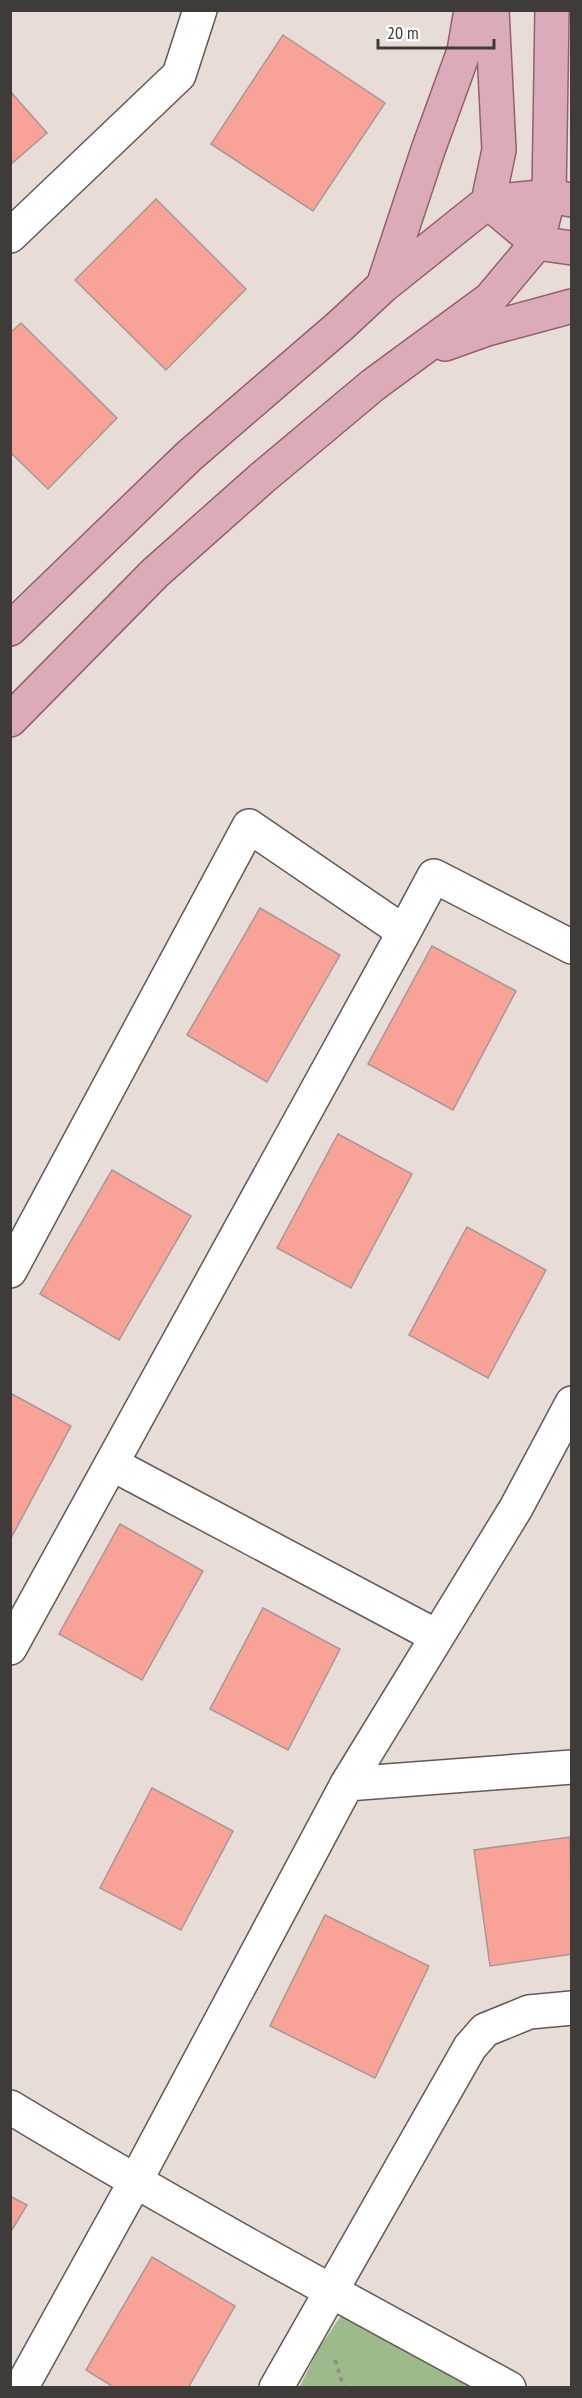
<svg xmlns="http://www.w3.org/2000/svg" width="582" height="2398" viewBox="0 0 582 2398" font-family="'PT Sans Narrow',sans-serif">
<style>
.green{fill:#9dbb8a}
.building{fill:#f9a298;stroke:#a59897;stroke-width:1.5}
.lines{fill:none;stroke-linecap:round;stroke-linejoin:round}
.minor-casing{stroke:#625954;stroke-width:36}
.major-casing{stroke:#95606c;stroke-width:36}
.path{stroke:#948c88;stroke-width:4;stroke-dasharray:4.5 4.5;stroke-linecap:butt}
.minor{stroke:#fff;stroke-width:33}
.major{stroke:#dbacb8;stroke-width:33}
</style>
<rect width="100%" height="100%" fill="#e8dcd6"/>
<!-- green -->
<path class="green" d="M 345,2310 L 489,2388 L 299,2388 L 319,2348 Z"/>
<!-- building -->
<path class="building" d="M 283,35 L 385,103 L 313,211 L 211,144 Z
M 10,91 L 47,133 L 10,165 Z
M 156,199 L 246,289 L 166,370 L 75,280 Z
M 21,323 L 117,418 L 48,489 L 10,452 L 10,333 Z
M 260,908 L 340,955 L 267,1082 L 187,1035 Z
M 432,946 L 516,991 L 453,1110 L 368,1064 Z
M 338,1134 L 412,1174 L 351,1288 L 277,1248 Z
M 112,1170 L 191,1216 L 119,1340 L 40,1294 Z
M 467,1227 L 546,1270 L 488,1378 L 409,1335 Z
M 10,1393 L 71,1426 L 10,1540 Z
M 120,1524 L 203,1571 L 142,1680 L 59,1634 Z
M 263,1608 L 340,1649 L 288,1750 L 210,1709 Z
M 152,1788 L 233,1831 L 181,1930 L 100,1888 Z
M 570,1837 L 572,1954 L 490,1966 L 474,1850 Z
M 325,1915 L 429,1966 L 375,2078 L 270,2026 Z
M 10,2196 L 27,2205 L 10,2233 Z
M 152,2257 L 235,2306 L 188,2388 L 115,2388 L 86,2370 Z"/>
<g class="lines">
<!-- minor casing -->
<g class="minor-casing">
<path id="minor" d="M 10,236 L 179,75 L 200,10
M 10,1271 L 249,826 L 404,932 L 434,876 L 572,947
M 112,1464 L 436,1636
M 10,1648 L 404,932
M 347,1784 L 572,1767
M 10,2107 C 174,2206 341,2297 509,2388
M 21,2388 L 135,2182 L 347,1784 L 516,1508 L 572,1403
M 276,2388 L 470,2047 L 485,2030 L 529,2012 L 572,2008"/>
</g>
<!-- major casing -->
<g class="major-casing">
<path id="major" d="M 488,202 L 499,150 L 492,10
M 488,202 L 537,243 L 572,248
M 383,286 L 488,202 L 549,196 L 572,200
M 445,344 L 487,329 L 572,306
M 10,629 L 189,456 L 340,326 L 383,286 L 428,150 L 464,51 L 471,10
M 10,720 L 155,573 L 262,478 L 373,385 L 490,299 L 537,243 L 549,196 L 552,10"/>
</g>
<!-- path -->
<path class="path" d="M 335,2360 L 344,2388"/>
<!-- minor -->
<use href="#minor" class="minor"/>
<!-- major -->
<use href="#major" class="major"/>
</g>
<!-- border -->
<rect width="582" height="2398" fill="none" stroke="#3f3b38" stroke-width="24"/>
<!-- scale -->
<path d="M378 39v9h116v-9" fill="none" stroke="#3f3b38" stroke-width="3"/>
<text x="387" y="39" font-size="18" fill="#3f3b38" stroke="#ffffff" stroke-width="4.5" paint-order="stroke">20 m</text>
</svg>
